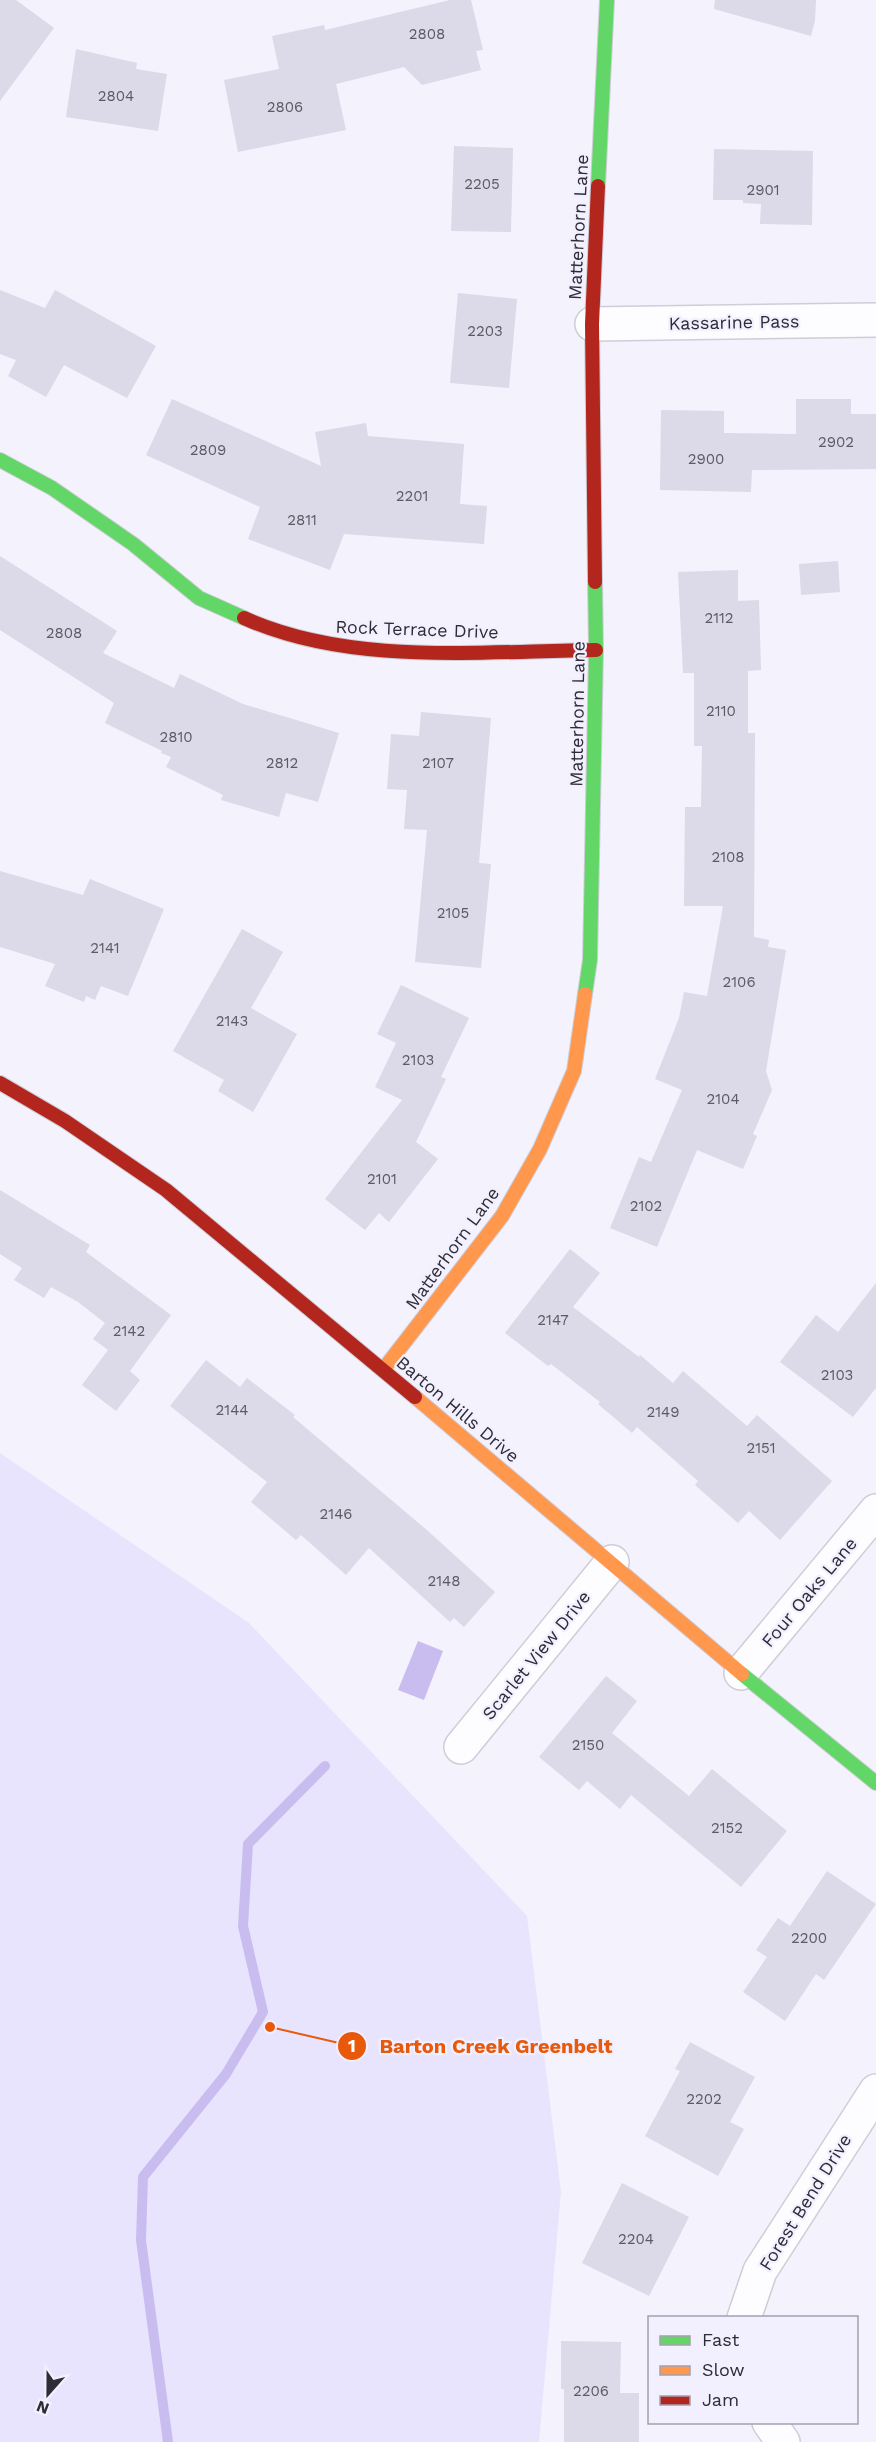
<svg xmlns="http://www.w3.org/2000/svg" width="876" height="2442" viewBox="0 0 876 2442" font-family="'Work Sans',sans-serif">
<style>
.green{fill:#e9e4fe}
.water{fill:#c9bdf0}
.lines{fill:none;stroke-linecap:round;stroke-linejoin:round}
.stream{stroke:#c9bdf0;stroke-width:10}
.building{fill:#dcd9e8}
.street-casing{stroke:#cfcdd7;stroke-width:36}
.fast-casing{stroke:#cfcdd7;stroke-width:16}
.slow-casing{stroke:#cfcdd7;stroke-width:16}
.jam-casing{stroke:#cfcdd7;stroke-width:16}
.street{stroke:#fdfdff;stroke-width:33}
.fast{stroke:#63d668;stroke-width:14}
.slow{stroke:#ff974d;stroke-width:14}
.jam{stroke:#b3261e;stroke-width:14}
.labels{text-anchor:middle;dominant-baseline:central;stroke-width:4.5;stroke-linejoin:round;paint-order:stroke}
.number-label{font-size:15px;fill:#5d5a65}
.street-label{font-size:18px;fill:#2f2c36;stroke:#f2efff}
.leader{fill:none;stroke:#e8590c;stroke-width:2}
.callout-dot{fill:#e8590c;stroke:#f2efff;stroke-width:2}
.mark-label{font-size:18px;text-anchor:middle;font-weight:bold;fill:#fff}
.callout-label{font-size:20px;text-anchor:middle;font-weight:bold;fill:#e8590c;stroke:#f2efff;stroke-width:4.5;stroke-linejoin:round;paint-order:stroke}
</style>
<rect width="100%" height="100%" fill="#f4f2fc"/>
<!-- green -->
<path class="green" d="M 0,1453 L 249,1623 L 527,1916 L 561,2192 L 539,2442 L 0,2442 Z"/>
<!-- water -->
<path class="water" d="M 418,1641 L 443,1651 L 424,1700 L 398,1690 Z"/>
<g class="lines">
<!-- stream -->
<path class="stream" d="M 168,2442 L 141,2240 L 143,2177 L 226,2074 L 263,2012 L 243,1926 L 248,1844 L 325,1766"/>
</g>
<!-- building -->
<path class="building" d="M 0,0 L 16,0 L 54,28 L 0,101 Z
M 450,0 L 471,0 L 483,50 L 476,51 L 481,70 L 422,85 L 404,67 L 336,84 L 346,130 L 238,152 L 224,80 L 279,69 L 272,36 L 324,25 L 325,30 Z
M 715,0 L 816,0 L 815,21 L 811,36 L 714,9 Z
M 76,49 L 137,63 L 136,69 L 167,74 L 158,131 L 66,117 Z
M 454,146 L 513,148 L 511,232 L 451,231 Z
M 714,149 L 813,151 L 812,225 L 760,224 L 761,204 L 743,203 L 743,200 L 713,200 Z
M 0,290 L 45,308 L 55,290 L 156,346 L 127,398 L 64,365 L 46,397 L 8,376 L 16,360 L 0,354 Z
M 458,293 L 517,299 L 509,388 L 450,383 Z
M 172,399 L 321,466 L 315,432 L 366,423 L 368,436 L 464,444 L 460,504 L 487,506 L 484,544 L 344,534 L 330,570 L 248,539 L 260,507 L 146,455 Z
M 796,399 L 851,399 L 851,414 L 876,414 L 876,469 L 752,470 L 751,492 L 660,490 L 661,410 L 724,411 L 724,433 L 796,434 Z
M 0,556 L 117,631 L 103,653 L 174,688 L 180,674 L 243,704 L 339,733 L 318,802 L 286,793 L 279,817 L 221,800 L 223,795 L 166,767 L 171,757 L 161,753 L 162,751 L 105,723 L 114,703 L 0,630 Z
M 838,561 L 840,592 L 801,595 L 799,564 Z
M 738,570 L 738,601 L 759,600 L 761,670 L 748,671 L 748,733 L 755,733 L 754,937 L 769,940 L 768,947 L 786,950 L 766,1071 L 772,1090 L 753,1134 L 757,1136 L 743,1169 L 697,1150 L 657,1247 L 610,1228 L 639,1157 L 651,1162 L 682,1090 L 655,1079 L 679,1018 L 684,992 L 707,996 L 723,906 L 684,906 L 685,807 L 701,807 L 702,746 L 694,746 L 694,673 L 683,673 L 678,572 Z
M 421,712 L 491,718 L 479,863 L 491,864 L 481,968 L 415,962 L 427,830 L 404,829 L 407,790 L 387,789 L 391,734 L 419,736 Z
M 0,871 L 83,895 L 90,879 L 164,909 L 128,996 L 101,986 L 95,1000 L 86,996 L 84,1002 L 45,986 L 55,964 L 0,947 Z
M 242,929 L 283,952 L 251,1008 L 297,1034 L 253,1112 L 218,1091 L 224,1080 L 173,1051 Z
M 401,985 L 469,1018 L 441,1077 L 446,1079 L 416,1142 L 438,1159 L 389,1222 L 379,1213 L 365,1230 L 325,1199 L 402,1100 L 375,1087 L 396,1043 L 377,1034 Z
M 0,1190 L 90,1245 L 86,1252 L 171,1315 L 130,1371 L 140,1380 L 116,1411 L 82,1385 L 108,1350 L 93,1339 L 105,1323 L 78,1302 L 51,1287 L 44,1298 L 14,1280 L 22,1268 L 0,1254 Z
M 570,1249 L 600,1273 L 573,1307 L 639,1357 L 640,1355 L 673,1383 L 683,1371 L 747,1426 L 757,1415 L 832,1481 L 780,1540 L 749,1511 L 738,1523 L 695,1485 L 698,1481 L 637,1427 L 632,1433 L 598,1404 L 600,1402 L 551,1364 L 548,1366 L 505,1333 Z
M 876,1283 L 876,1388 L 853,1417 L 780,1362 L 816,1315 L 838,1332 Z
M 206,1360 L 240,1387 L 247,1378 L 295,1415 L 293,1417 L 428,1531 L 495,1592 L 464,1627 L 454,1618 L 450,1622 L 369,1548 L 346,1575 L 301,1535 L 296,1540 L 251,1502 L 267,1482 L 170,1406 Z
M 606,1676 L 637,1701 L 612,1733 L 689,1796 L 712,1769 L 787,1831 L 741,1887 L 631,1795 L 620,1809 L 587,1781 L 579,1790 L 539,1757 Z
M 827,1871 L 876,1904 L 824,1980 L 816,1974 L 785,2021 L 743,1992 L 767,1957 L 756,1950 L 778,1918 L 790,1926 Z
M 690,2042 L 755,2077 L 730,2122 L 744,2129 L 718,2176 L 645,2136 L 680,2071 L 675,2069 Z
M 622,2183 L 689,2217 L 649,2296 L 582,2263 Z
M 561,2341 L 621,2342 L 620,2393 L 639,2393 L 639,2442 L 564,2442 L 564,2389 L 561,2389 Z"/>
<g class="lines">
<!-- street casing -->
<g class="street-casing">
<path id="street" d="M 592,324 L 876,320
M 741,1673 L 876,1511
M 461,1747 L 612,1562
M 744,2318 L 760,2271 L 876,2091
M 769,2422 L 783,2442"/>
</g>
<!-- fast casing -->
<g class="fast-casing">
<path id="fast" d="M 598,186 L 607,0
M 0,460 L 52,488 L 133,544 L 199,598 L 244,618
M 585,994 L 590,960 L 596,650 L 595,582
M 742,1674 L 876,1783"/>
</g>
<!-- slow casing -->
<g class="slow-casing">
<path id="slow" d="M 383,1370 L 502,1216 L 540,1149 L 574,1071 L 585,994
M 415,1397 L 742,1674"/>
</g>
<!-- jam casing -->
<g class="jam-casing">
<path id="jam" d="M 595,582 L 592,324 L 598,186
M 244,618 C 350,666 482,651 596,650
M 0,1083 L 65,1121 L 166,1190 L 415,1397"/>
</g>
<!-- street -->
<use href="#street" class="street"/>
<!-- fast -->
<use href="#fast" class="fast"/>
<!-- slow -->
<use href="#slow" class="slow"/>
<!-- jam -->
<use href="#jam" class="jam"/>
</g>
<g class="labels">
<!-- number labels -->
<g class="number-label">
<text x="427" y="34">2808</text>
<text x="116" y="96">2804</text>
<text x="285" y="107">2806</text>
<text x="482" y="184">2205</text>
<text x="763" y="190">2901</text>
<text x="485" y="331">2203</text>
<text x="836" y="442">2902</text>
<text x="208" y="450">2809</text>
<text x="706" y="459">2900</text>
<text x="412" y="496">2201</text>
<text x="302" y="520">2811</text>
<text x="719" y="618">2112</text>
<text x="64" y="633">2808</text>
<text x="721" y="711">2110</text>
<text x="176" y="737">2810</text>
<text x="282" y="763">2812</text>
<text x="438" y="763">2107</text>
<text x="728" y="857">2108</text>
<text x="453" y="913">2105</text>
<text x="105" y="948">2141</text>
<text x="739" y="982">2106</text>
<text x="232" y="1021">2143</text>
<text x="418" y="1060">2103</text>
<text x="723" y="1099">2104</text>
<text x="382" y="1179">2101</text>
<text x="646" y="1206">2102</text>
<text x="553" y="1320">2147</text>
<text x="129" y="1331">2142</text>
<text x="837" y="1375">2103</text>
<text x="232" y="1410">2144</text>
<text x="663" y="1412">2149</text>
<text x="761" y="1448">2151</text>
<text x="336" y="1514">2146</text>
<text x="444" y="1581">2148</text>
<text x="588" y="1745">2150</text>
<text x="727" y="1828">2152</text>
<text x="809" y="1938">2200</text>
<text x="704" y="2099">2202</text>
<text x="636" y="2239">2204</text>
<text x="591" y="2391">2206</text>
</g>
<!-- street labels -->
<g class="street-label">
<text transform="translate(578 227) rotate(-87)">Matterhorn Lane</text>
<text transform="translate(734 322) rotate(-1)">Kassarine Pass</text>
<text transform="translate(417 629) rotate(2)">Rock Terrace Drive</text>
<text transform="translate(577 714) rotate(-89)">Matterhorn Lane</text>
<text transform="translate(452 1248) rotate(-54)">Matterhorn Lane</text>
<text transform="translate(458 1409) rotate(40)">Barton Hills Drive</text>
<text transform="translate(809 1592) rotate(-50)">Four Oaks Lane</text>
<text transform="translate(536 1655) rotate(-51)">Scarlet View Drive</text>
<text transform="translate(805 2202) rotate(-58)">Forest Bend Drive</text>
</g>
</g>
<!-- callouts -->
<path class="leader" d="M270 2027L352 2046"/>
<g class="callout-dot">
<circle cx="270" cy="2027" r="6"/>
<circle cx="352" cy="2046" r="15"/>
</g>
<g class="mark-label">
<text x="352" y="2052">1</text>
</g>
<g class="callout-label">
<text x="496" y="2053">Barton Creek Greenbelt</text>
</g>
<!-- legend -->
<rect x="648" y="2316" width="210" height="108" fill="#f2efff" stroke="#a4a1af" stroke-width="1.5"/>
<rect x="660" y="2336" width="30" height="9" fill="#63d668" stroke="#a4a1af" stroke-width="1.5"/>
<text x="702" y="2346" font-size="18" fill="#2f2c36">Fast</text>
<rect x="660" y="2366" width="30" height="9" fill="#ff974d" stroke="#a4a1af" stroke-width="1.5"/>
<text x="702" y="2376" font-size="18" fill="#2f2c36">Slow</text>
<rect x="660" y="2396" width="30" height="9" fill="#b3261e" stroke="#a4a1af" stroke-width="1.5"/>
<text x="702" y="2406" font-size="18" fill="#2f2c36">Jam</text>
<!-- north arrow -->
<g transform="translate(48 2394) rotate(201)" stroke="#f2efff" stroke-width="4.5" paint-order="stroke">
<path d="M0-4.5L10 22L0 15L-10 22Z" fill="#2f2c36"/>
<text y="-9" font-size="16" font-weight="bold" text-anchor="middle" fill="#2f2c36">N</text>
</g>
</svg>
